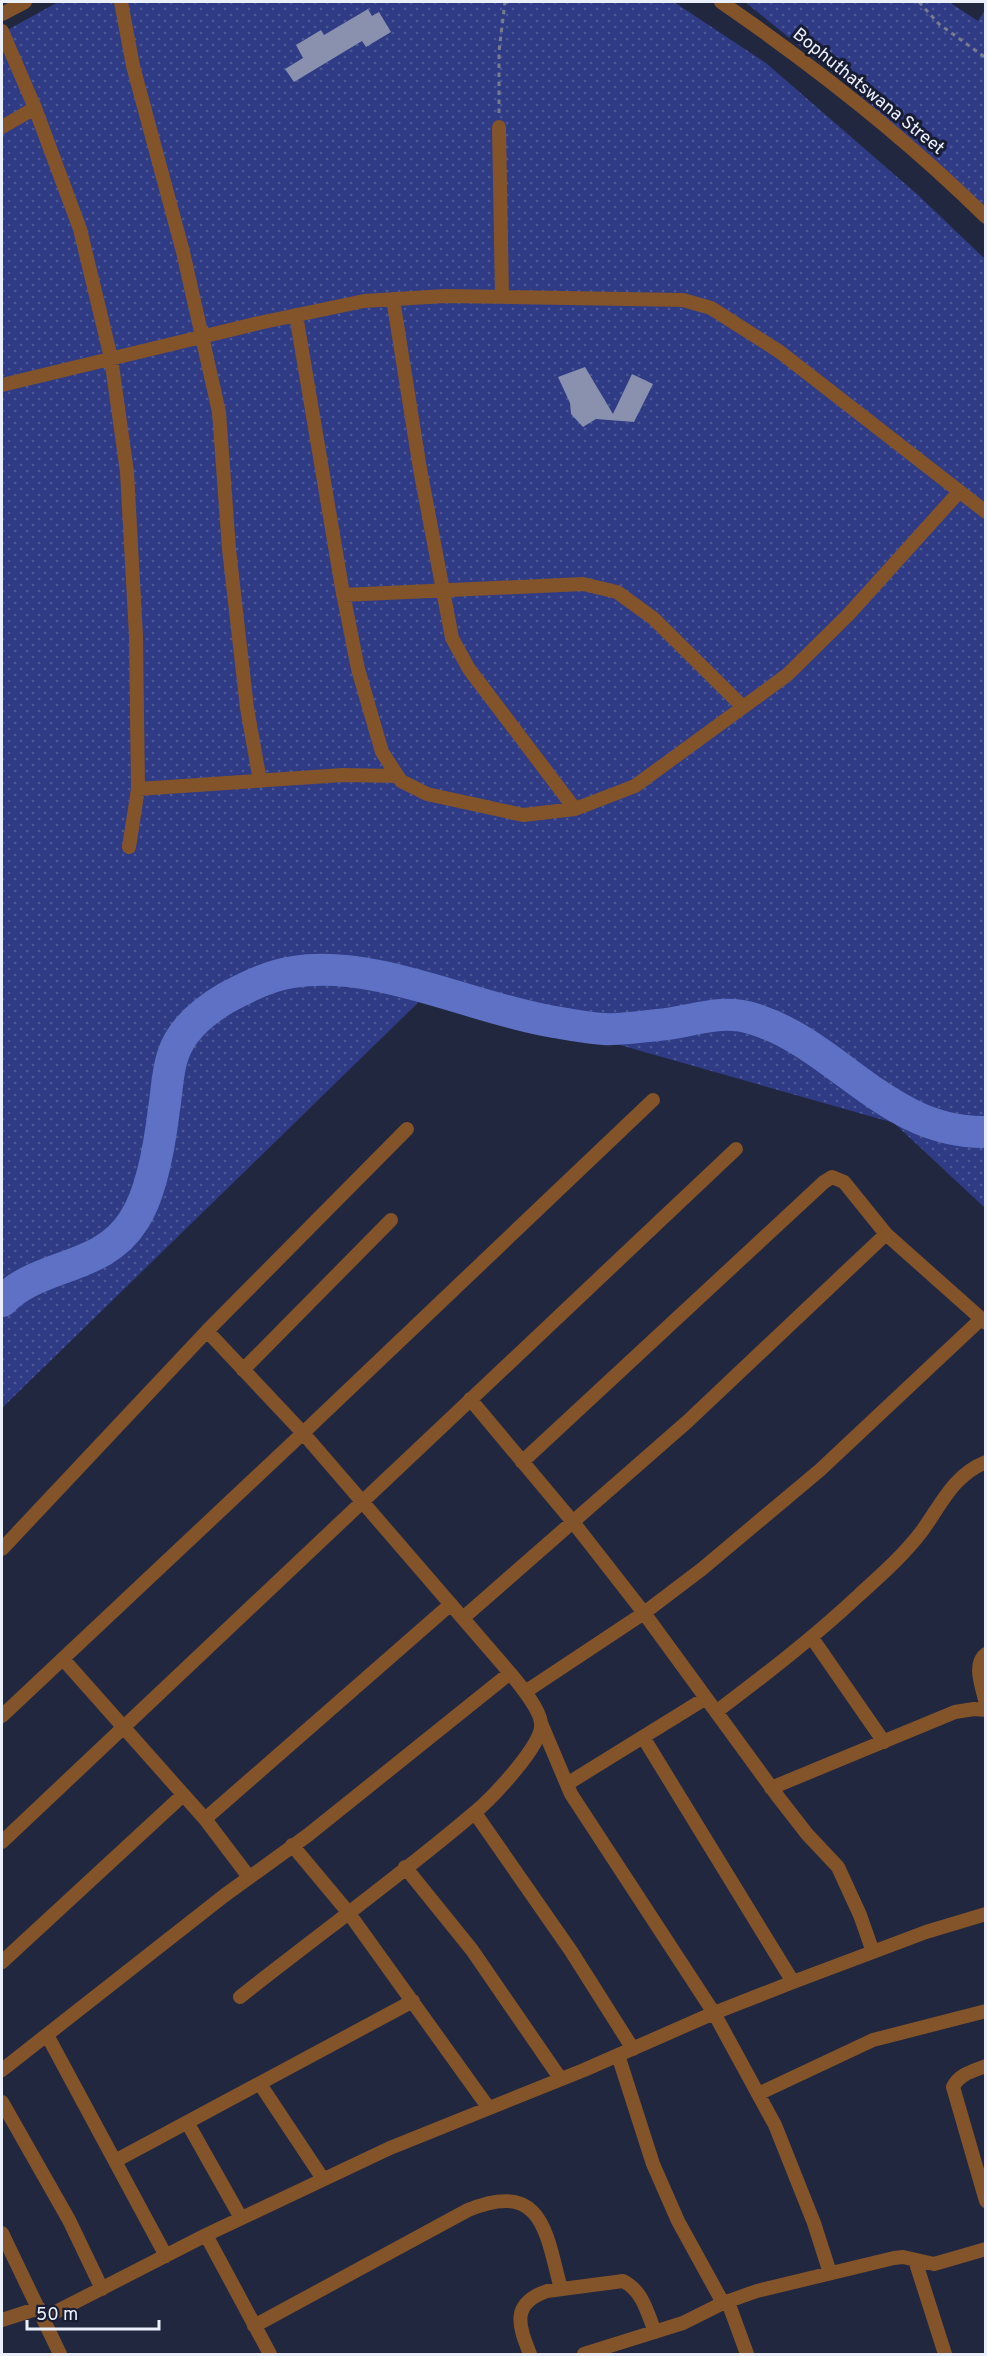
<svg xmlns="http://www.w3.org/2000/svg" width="987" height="2356" viewBox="0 0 987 2356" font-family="Overpass,sans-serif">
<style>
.grass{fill:url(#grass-dots)}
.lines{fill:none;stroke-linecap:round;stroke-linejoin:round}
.river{stroke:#5e71c4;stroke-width:32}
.building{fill:#8991ae}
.path{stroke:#777c8f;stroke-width:3;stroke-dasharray:4.5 4.5;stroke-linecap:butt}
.street{stroke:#83532a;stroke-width:14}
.labels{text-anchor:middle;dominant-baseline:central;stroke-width:6;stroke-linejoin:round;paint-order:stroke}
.street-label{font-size:18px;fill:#ecf0fd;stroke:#181d34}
</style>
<defs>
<pattern id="grass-dots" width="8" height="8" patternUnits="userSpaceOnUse" patternTransform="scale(1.5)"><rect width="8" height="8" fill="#2f3b84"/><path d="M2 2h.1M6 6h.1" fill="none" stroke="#4d5896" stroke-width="1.8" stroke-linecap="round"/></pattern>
</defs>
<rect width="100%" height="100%" fill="#21273e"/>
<!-- grass -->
<path class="grass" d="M 58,2 L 674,2 L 766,63 L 918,195 L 985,259 L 985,1208 L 894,1123 L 430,991 L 2,1408 L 2,33 Z
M 745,2 L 949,2 L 978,21 L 985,10 L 985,207 L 853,89 Z"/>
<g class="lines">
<!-- river -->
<path class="river" d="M 2,1301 C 40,1262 103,1271 134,1220 C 152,1193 160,1142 164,1109 C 167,1092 167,1072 173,1055 C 181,1030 204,1011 226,998 C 246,987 270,975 293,972 C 375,959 469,1007 549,1021 C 567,1024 585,1028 604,1029 C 621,1030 640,1027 658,1025 C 692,1022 720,1008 754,1019 C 838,1045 888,1134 986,1132"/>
</g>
<!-- building -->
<path class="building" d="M 368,9 L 372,16 L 379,12 L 391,32 L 366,47 L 362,41 L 294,82 L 285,69 L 303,58 L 296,45 L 321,30 L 324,35 Z
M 585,367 L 613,414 L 632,374 L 653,384 L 634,422 L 596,419 L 583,427 L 571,414 L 570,403 L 558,377 Z"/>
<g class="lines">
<!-- path -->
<path class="path" d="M 919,2 L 939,24 L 986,58
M 499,113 L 499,51 L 505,2"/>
<!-- street -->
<path class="street" d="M 121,2 L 133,66 L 183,252 L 219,412 L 229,549 L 247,708 L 260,781
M 721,2 C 814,66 905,137 986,217
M 2,14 L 25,2
M 2,31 L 35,108 L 80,229 L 111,358 L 127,472 L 136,636 L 138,789 L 129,847
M 2,127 L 35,108
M 499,127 L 502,297
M 393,299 L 420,469 L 452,638 L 469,669 L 575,809
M 296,315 L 342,588 L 358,669 L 382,752 L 401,781 L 427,794 L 523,815 L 575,809 L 635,786 L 787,675 L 848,615 L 959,492
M 2,385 L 259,323 L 364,301 L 445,296 L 683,300 L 711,308 L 780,352 L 986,512
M 343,595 L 583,584 L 617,592 L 653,618 L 743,707
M 138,789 L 343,775 L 398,776
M 207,1331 L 303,1433 L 510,1673 C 519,1684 540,1709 541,1723 C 544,1744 491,1799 474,1813 C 399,1877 318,1935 240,1997
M 243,1370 L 391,1220
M 470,1399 L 573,1522 L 644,1613 L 779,1798 L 807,1834 L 838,1867 L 860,1915 L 873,1952
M 522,1462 L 824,1182 L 832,1177 L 844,1182 L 886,1234 L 986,1323
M 2,1549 L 207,1331 L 407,1129
M 463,1618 L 688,1421 L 886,1234
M 812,1638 L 884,1742
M 986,1654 C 972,1664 983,1689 986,1704
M 63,1659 L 205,1819 L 249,1877
M 525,1692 L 644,1613 L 702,1569 L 820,1470 L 980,1320
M 716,1712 C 765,1675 813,1638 858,1596 C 880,1576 903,1556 922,1531 C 941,1505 953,1475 986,1462
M 2,1716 L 303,1433 L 653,1100
M 541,1723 L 571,1794 L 714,2013 L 775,2125 L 814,2223 L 830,2273
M 643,1737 L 793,1982
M 567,1784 L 706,1698
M 771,1788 L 955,1712 L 974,1709 L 986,1710
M 475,1813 L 571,1951 L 633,2049
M 205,1819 L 451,1604
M 2,1842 L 736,1149
M 292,1845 L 348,1912 L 488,2107
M 405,1867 L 472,1950 L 560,2078
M 2,1962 L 183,1795
M 47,2035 L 166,2256
M 618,2055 L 653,2164 L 678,2221 L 723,2303
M 986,2066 C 973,2071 959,2074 953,2087 L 986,2201
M 2,2070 L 225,1895 L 308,1835 L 510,1673
M 260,2084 L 323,2179
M 758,2094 L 873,2040 L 986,2011
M 2,2102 L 69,2220 L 102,2289
M 187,2122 L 241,2218
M 115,2161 L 413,2001
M 2,2233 L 60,2354
M 206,2235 L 270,2354
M 915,2260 L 945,2354
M 728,2302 L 747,2354
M 44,2318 L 206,2235 L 390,2148 L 584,2070 L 714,2013 L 793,1982 L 926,1932 L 986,1914
M 2,2320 L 39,2308
M 254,2326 L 468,2210 C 543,2179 546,2233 561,2289
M 530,2354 C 519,2326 510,2304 547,2291 L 623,2281 C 643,2291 647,2312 655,2332
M 584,2354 L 683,2323 L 723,2303 L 757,2291 L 894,2258 L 903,2257 L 934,2264 L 986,2249"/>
</g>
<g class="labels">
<!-- street labels -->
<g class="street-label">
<text transform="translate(868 92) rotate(39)">Bophuthatswana Street</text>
</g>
</g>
<!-- border -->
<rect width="987" height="2356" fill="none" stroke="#ecf0fd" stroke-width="6"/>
<!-- scale -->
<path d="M27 2320v9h132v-9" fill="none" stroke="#ecf0fd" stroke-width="3"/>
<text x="36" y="2320" font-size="18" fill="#ecf0fd" stroke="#181d34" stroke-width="4.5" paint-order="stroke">50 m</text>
</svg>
